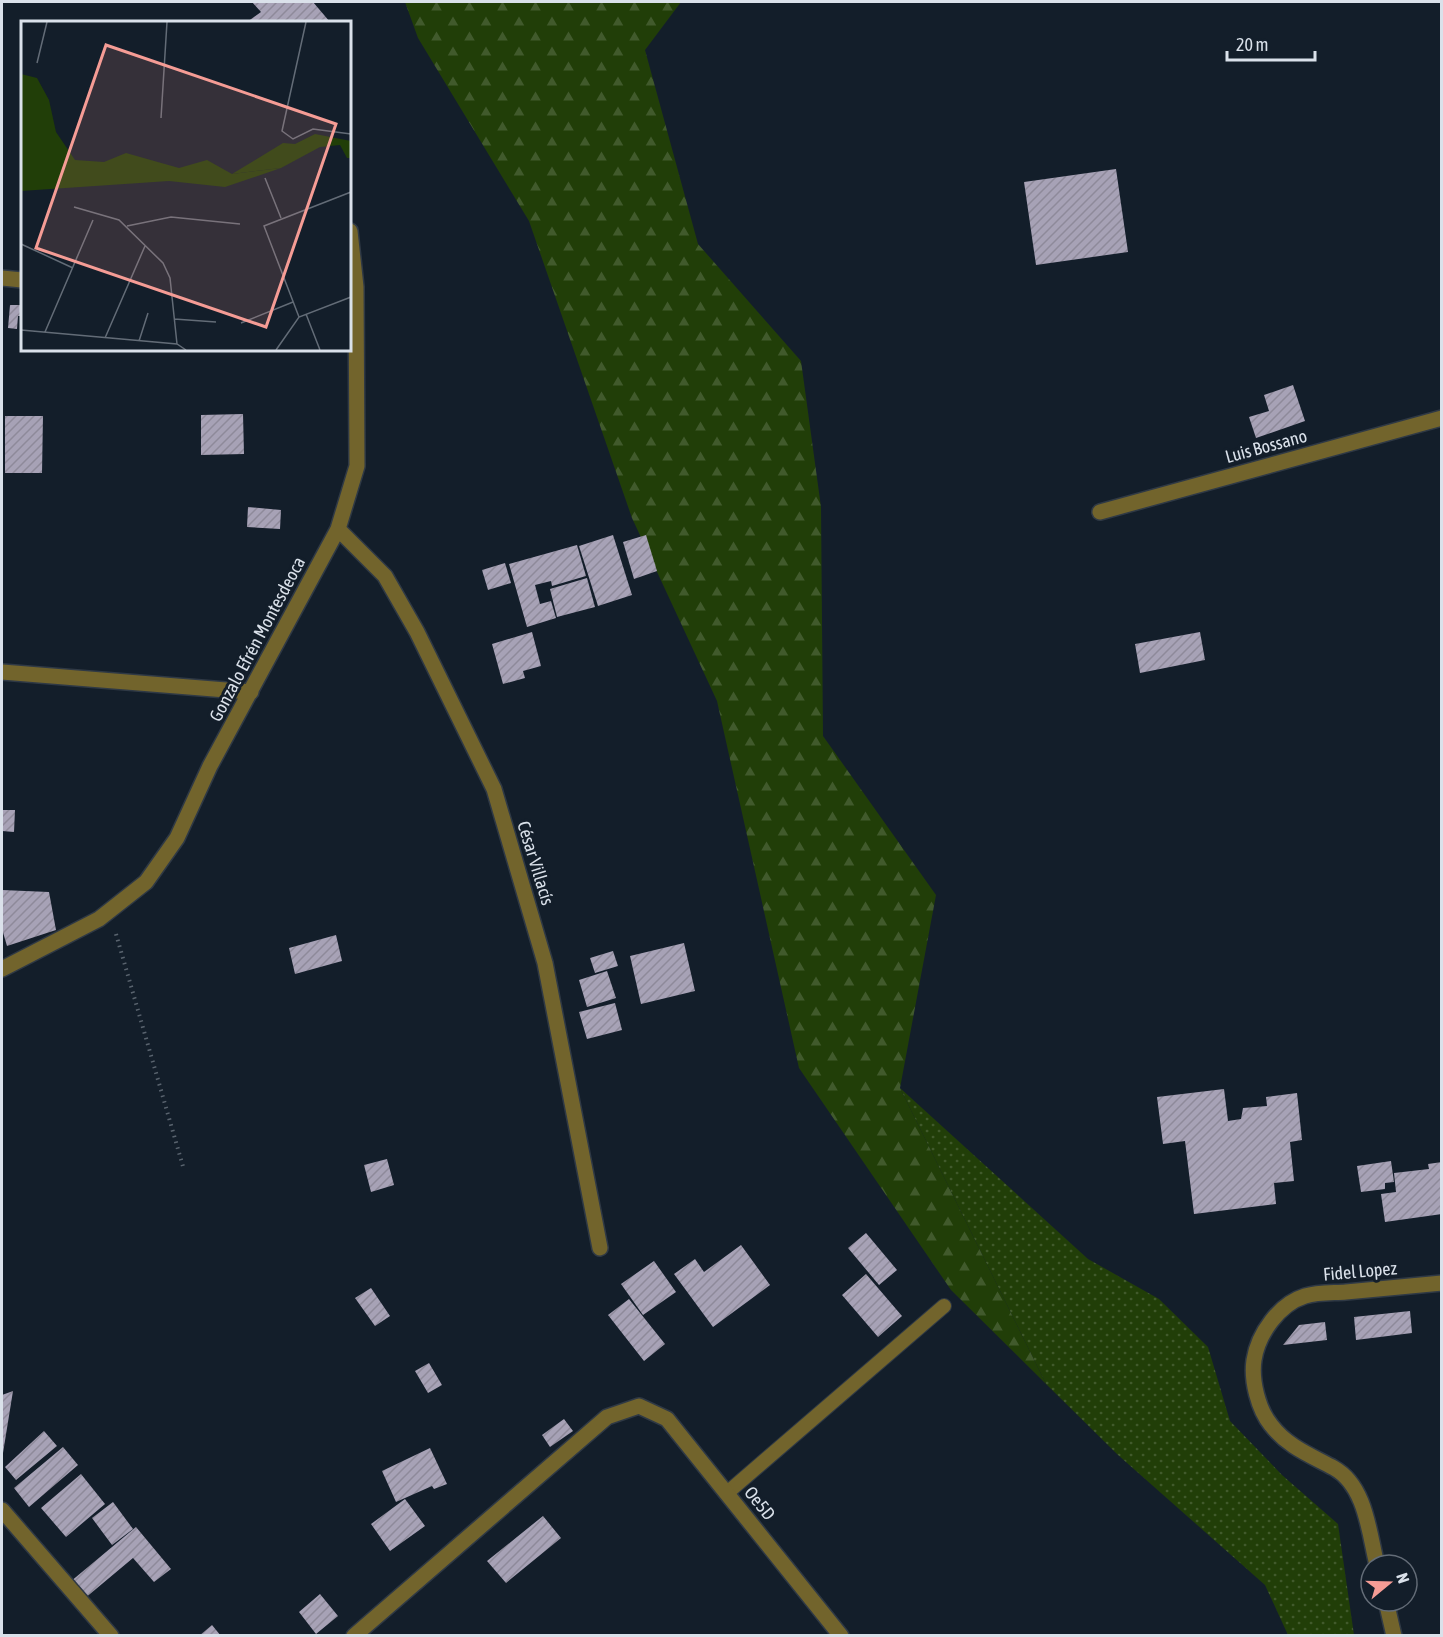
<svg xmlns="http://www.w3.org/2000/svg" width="1443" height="1637" viewBox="0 0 1443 1637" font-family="'Asap Condensed',sans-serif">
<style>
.grass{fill:url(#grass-dots)}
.forest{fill:url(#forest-firs)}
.building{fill:url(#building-hatch)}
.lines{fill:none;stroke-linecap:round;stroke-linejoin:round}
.service-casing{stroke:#2f3945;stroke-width:16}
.minor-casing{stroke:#2f3945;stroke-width:18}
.path{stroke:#59636e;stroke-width:4;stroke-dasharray:1.5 4.5;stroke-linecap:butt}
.service{stroke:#72642c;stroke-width:14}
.minor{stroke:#72642c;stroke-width:15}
.labels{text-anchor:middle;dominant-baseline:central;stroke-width:6;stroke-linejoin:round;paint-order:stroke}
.street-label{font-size:18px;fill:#dae1ea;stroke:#131e2a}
.inset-road{fill:none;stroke:#636c77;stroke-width:1.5}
.view{fill:#f59c95;fill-opacity:0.15;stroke:#f59c95;stroke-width:3}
.inset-edge{fill:none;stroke:#dae1ea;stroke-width:3}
</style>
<defs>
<pattern id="grass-dots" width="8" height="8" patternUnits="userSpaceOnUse" patternTransform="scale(1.5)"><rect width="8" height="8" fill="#213e08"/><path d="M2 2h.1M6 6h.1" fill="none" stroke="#415a2c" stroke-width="1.8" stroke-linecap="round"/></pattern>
<pattern id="forest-firs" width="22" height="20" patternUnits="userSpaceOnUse" patternTransform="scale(1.5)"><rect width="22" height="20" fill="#213e08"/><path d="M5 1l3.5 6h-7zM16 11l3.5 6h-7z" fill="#415a2c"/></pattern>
<pattern id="building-hatch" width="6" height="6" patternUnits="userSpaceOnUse" patternTransform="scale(1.5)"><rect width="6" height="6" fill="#a7a2b6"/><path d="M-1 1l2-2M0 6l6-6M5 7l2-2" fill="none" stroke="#8e8a9a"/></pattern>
</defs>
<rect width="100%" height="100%" fill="#131e2a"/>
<!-- grass -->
<path class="grass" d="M 900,1088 L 1088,1259 L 1159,1299 L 1208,1347 L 1230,1421 L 1282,1475 L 1338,1524 L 1354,1635 L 1288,1635 L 1265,1585 L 1118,1455 L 1046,1384 Z"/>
<!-- forest -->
<path class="forest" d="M 405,2 L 681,2 L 645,50 L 698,244 L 801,361 L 821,507 L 823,736 L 936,895 L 900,1088 L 1046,1384 L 951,1290 L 799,1068 L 717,701 L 632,518 L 529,221 L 418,38 Z"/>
<!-- building -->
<path class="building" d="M 252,2 L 313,2 L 330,22 L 247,22 L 261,12 Z
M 1116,169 L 1128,252 L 1036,265 L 1024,182 Z
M 10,305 L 22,305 L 22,316 L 18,316 L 17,329 L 8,328 Z
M 1293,385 L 1305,421 L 1256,438 L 1249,417 L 1269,411 L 1264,395 Z
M 243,414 L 244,454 L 201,455 L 201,415 Z
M 5,416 L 43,416 L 42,473 L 5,473 Z
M 248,507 L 281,510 L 280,529 L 247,527 Z
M 613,535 L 632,595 L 598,606 L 579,546 Z
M 646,535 L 657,571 L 634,579 L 623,542 Z
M 577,545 L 586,576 L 552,586 L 551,581 L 535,585 L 540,604 L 551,601 L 556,618 L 527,627 L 509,564 Z
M 505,563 L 511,583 L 488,590 L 482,570 Z
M 587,578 L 595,607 L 557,617 L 550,589 Z
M 532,632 L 541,666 L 523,671 L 525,678 L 503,684 L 492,644 Z
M 1200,632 L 1205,660 L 1140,673 L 1135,644 Z
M 2,810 L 15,810 L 14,832 L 2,831 Z
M 2,890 L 49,892 L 56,930 L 7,946 L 2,929 Z
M 336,935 L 342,961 L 295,974 L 289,948 Z
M 684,943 L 695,991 L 641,1004 L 630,956 Z
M 613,951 L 618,966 L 595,973 L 590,958 Z
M 607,971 L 616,998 L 587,1007 L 579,980 Z
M 615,1003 L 622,1030 L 587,1039 L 579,1012 Z
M 1224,1089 L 1228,1121 L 1241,1119 L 1243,1108 L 1267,1106 L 1266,1097 L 1297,1093 L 1302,1140 L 1290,1142 L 1294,1181 L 1274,1183 L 1276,1204 L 1194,1214 L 1185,1141 L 1163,1144 L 1157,1097 Z
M 387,1159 L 394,1185 L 371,1192 L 364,1165 Z
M 1391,1161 L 1394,1182 L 1385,1183 L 1385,1189 L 1361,1192 L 1357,1166 Z
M 1442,1162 L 1442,1214 L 1385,1222 L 1381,1194 L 1396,1192 L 1394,1173 L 1429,1169 L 1428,1164 Z
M 866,1233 L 897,1270 L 879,1285 L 848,1248 Z
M 741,1245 L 770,1285 L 713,1327 L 674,1274 L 695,1259 L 704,1272 Z
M 654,1261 L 676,1292 L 643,1315 L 621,1284 Z
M 866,1274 L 902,1316 L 878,1337 L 842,1295 Z
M 371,1288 L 390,1316 L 375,1326 L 355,1298 Z
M 629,1299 L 665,1344 L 644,1361 L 608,1315 Z
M 1410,1311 L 1412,1333 L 1356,1340 L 1354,1317 Z
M 1325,1322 L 1327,1340 L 1283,1345 L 1299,1325 Z
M 429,1363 L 442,1385 L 428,1393 L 415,1371 Z
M 13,1391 L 3,1453 L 2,1453 L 2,1395 Z
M 564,1419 L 573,1431 L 550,1447 L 542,1435 Z
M 44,1431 L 57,1446 L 16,1480 L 5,1467 Z
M 63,1447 L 78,1465 L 29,1507 L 14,1488 Z
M 430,1448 L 447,1484 L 434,1489 L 432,1486 L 396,1502 L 382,1471 Z
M 81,1474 L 105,1504 L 66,1537 L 41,1508 Z
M 405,1499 L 425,1526 L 390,1551 L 371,1524 Z
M 113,1502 L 133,1529 L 112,1545 L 92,1518 Z
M 543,1516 L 561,1538 L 506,1583 L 487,1561 Z
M 136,1527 L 171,1569 L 154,1582 L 133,1558 L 84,1599 L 70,1582 Z
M 320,1594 L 338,1616 L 316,1634 L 299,1612 Z
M 212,1625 L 221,1636 L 199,1636 Z"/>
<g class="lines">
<!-- service casing -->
<g class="service-casing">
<path id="service" d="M 727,1493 L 944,1306"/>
</g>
<!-- minor casing -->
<g class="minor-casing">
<path id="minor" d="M 2,278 L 22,280
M 1100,512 L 1442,418
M 338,529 L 385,576 L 417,632 L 494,789 L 545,963 L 600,1248
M 2,672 L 251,692
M 2,969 L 99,919 L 146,882 L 177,838 L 210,766 L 338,529 L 357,466 L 356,287 L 350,231
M 2,1510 L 111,1636
M 1377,1565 C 1369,1533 1366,1486 1334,1468 C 1310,1455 1288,1447 1271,1425 C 1258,1409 1251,1380 1254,1360 C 1258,1334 1279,1304 1305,1296 C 1318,1292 1333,1293 1346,1292 C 1378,1289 1410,1286 1442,1283
M 1386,1601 L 1394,1636
M 354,1636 L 607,1417 L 639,1406 L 667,1419 L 841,1636"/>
</g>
<!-- path -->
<path class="path" d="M 116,934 L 184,1170"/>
<!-- service -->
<use href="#service" class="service"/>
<!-- minor -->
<use href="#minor" class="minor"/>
</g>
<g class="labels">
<!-- street labels -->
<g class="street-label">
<text transform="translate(1266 446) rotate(-15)">Luis Bossano</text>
<text transform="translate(257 639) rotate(-62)">Gonzalo Efrén Montesdeoca</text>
<text transform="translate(536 863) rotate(73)">César Villacís</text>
<text transform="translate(1360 1271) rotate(-5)">Fidel Lopez</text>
<text transform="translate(760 1503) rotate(51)">Oe5D</text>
</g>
</g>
<!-- overview -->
<g transform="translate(21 21)">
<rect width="330" height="330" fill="#131e2a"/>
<path d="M 294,113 L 330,120 L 330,137 L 326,137 L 319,124 L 299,126 L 260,147 L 211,153 L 262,122 L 274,123 Z" fill="#213e08"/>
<path d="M 0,53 L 16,57 L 28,79 L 35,111 L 54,139 L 83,141 L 105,132 L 158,147 L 186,139 L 211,153 L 260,147 L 204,166 L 148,160 L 0,170 Z" fill="#213e08"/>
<path class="inset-road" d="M 285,1 L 261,110 L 272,118 L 292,108 L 330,113M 16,42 L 26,1M 140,97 L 146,1M 244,157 L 260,197M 53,186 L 98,199 L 142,242 L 149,257 L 156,323M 106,205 L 150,196 L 219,203M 0,223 L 52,247M 285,293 L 299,329M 278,296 L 243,205 L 330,171M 153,298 L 195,301M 220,302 L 272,281M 0,309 L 156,323 L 165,329M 24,311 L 72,199M 84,317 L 124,225M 118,320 L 127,292M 255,329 L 278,296 L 330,276"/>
<path class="view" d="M 85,24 L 315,103 L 245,306 L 15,227 Z"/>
<rect width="330" height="330" class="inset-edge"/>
</g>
<!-- border -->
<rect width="1443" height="1637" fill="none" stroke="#dae1ea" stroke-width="6"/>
<!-- north arrow -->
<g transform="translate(1389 1583) rotate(71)"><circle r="28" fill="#131e2a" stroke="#636c77" stroke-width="1.5"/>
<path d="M0-4.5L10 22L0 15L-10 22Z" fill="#f59c95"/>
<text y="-9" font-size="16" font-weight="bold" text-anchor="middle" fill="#dae1ea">N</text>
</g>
<!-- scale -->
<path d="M1227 51v9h88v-9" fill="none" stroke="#dae1ea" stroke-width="3"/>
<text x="1236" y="51" font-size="18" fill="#dae1ea" stroke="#131e2a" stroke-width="4.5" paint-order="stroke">20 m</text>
</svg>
